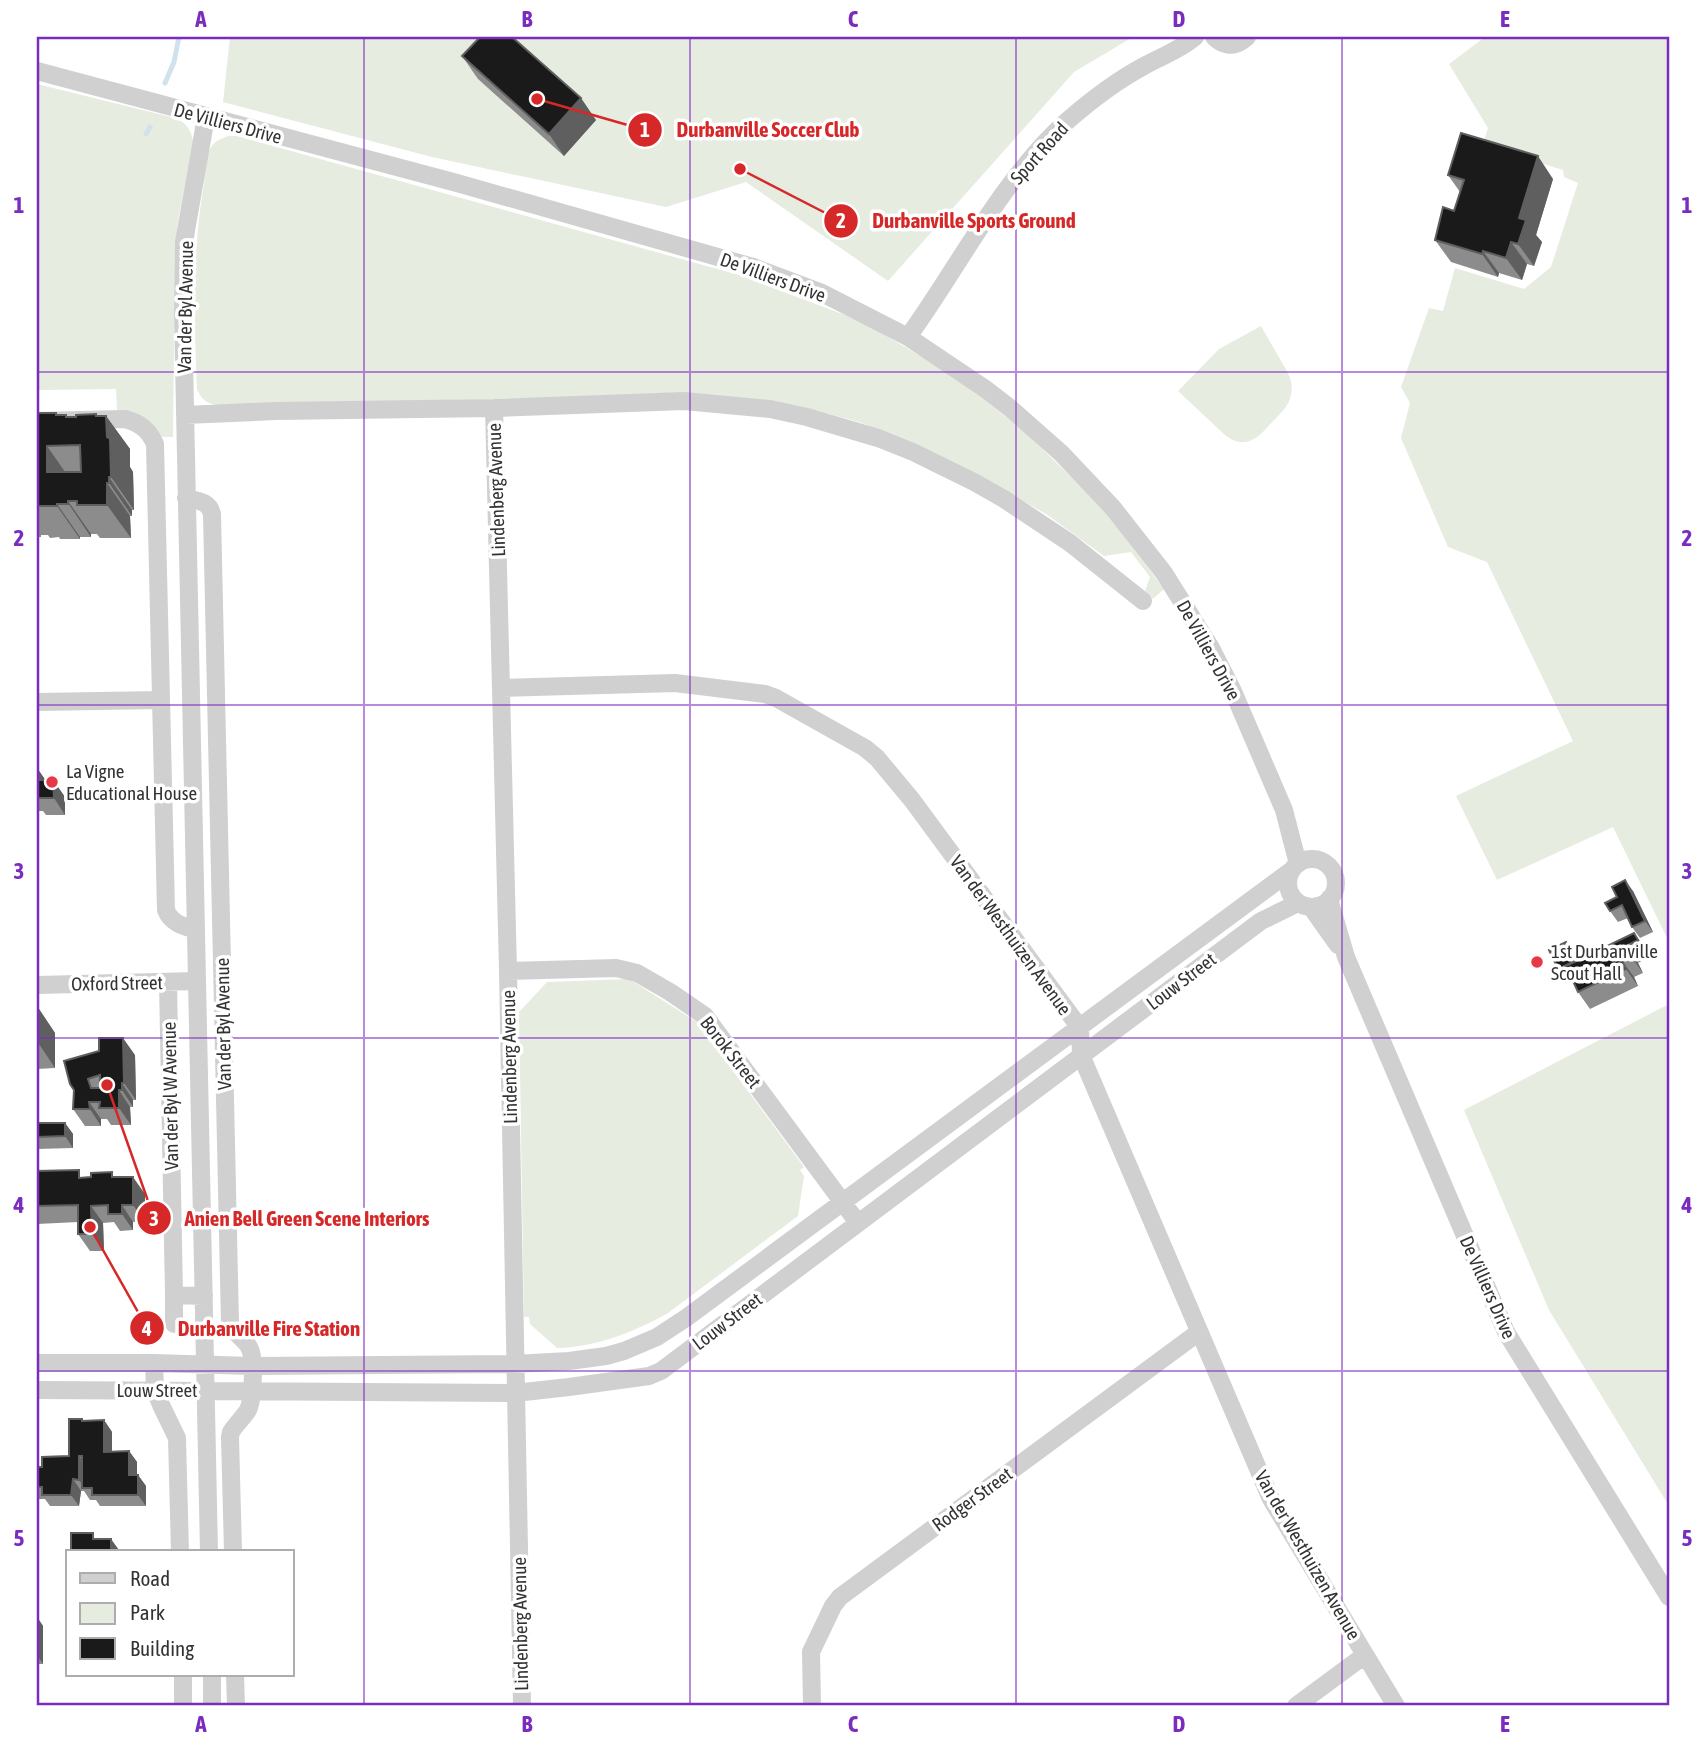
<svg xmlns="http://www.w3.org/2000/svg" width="1706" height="1743" viewBox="0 0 1706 1743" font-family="'Asap Condensed',sans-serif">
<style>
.green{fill:#e6ecdf}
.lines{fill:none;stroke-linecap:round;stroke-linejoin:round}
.stream{stroke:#cfe2ee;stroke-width:5}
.minor{stroke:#d0d0d0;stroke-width:18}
.wall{fill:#8c8c8c}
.shaded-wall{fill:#5f5f5f}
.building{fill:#1a1a1a;stroke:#5f5f5f;stroke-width:2;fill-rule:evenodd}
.grid{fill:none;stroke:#7b2cbf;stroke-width:2;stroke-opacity:0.55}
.poi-dot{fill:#e63946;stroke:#fff;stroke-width:2.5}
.labels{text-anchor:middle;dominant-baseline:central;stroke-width:7;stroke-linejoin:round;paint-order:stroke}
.street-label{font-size:19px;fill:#333;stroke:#fff}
.poi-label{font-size:19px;fill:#333;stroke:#fff;text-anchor:start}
.leader{fill:none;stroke:#d62828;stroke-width:2.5}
.callout-dot{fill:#d62828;stroke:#fff;stroke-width:2.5}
.mark-label{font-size:21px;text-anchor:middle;font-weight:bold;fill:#fff}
.callout-label{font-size:21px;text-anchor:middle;font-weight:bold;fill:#d62828;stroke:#fff;stroke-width:7;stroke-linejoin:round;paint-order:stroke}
.neatline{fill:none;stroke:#7b2cbf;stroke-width:2.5}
.grid-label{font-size:23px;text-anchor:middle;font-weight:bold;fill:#7b2cbf}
</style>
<rect width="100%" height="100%" fill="#fff"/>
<!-- green -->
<path class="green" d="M 230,37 L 1133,37 L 1074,72 L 888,281 L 746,182 L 666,207 L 432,157 L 223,102 Z
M 1485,37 L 1669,37 L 1669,942 L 1613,827 L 1497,880 L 1456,796 L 1573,741 L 1487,562 L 1448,547 L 1401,438 L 1410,403 L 1401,387 L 1429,308 L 1443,311 L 1455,268 L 1524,289 L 1551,267 L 1578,183 L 1564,177 L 1563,170 L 1527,159 L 1484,141 L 1488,128 L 1449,64 Z
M 37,84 L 175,118 C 185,122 191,129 193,141 L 178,221 L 175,253 L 173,437 L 162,437 C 152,419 137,411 117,411 L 116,389 L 37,390 Z
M 229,136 L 237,136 L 739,275 L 853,318 L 880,332 L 957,378 L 1025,432 L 1103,508 L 1164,589 L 1153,599 L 1145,591 L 1150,577 L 1131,552 L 1104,556 L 1046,514 L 959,465 L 911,442 L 859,422 L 815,410 L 629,396 L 218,405 C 207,404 201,399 197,389 C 194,320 192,252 204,184 C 205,173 205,157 211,147 C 215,141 222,138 229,136 Z
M 1261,326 L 1288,373 C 1291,380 1293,387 1291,395 C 1289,406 1280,414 1272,422 C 1259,437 1246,451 1225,435 L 1178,391 L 1219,349 Z
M 629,979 L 697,1022 L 804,1167 L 800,1170 L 804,1176 L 798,1216 L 668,1313 C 634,1332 597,1347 557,1348 L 530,1324 L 529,1317 L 524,1317 L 519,1012 L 547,982 Z
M 1669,1004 L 1669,1506 L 1549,1310 L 1464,1110 Z"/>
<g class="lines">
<!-- stream -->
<path class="stream" d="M 165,83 L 174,62 L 179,37
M 146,134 L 150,127"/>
<!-- minor -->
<path class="minor" d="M 1214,37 C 1225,48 1236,47 1247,37
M 37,71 L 457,183 L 753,267 L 822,293 L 908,337 L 984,388 L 1010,408 L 1061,453 L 1113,508 L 1164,573 L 1211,648 L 1232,689 L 1284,810 L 1298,864
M 206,117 L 184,242 L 183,313 L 209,1552
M 908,337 C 960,265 1000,182 1066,122 C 1090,101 1116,81 1144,66 C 1162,56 1180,50 1195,37
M 494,408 L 508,971 L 522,1706
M 185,415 L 276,411 L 494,408 L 684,401 L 770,409 L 807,417 L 878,438 L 913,452 L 974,482 L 1004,499 L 1070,543 L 1143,601
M 37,421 L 125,419 C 140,423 149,430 155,444 L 166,910 C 171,923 183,926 196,930
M 186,498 C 198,501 209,501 212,514 L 230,1323 C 234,1335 246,1339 250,1349 C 255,1360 253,1400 248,1410 C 243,1418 236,1424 231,1432 L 230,1437 L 233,1552
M 501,688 L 675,683 L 765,694 L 776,698 L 865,748 L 877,758 L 912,800 L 1080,1028 L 1081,1055 L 1271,1499 L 1396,1706
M 37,702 L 161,700
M1288 883a24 24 0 1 1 48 0a24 24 0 1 1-48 0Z
M 1329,899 L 1346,957 L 1506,1332 L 1669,1597
M 1311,907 L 1338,945
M 508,971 L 616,968 L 637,973 L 670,992 L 705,1016 L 858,1223
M 168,982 L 174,1295 L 204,1296
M 37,985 L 197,981
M 174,1295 L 174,1324
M 37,1363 L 154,1363 L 252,1366 L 514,1364 L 569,1361 L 606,1356 L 624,1351 L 657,1337 L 686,1318 L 1292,870
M 154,1363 L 155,1390 L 161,1405 L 177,1438 L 180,1552
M 37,1390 L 515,1393 L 569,1387 L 649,1376 L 661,1371 L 1261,921 L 1298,903
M 183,1675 L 183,1706
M 212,1675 L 212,1706
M 235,1675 L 236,1706
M 812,1706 L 811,1652 L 833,1606 L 840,1597 L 1199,1332
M 1296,1706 L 1365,1655"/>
</g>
<!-- wall -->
<path class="wall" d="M 462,56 L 596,120 L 564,156 L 478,79 Z
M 1448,175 L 1553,179 L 1536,235 L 1542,242 L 1534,266 L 1527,264 L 1522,280 L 1499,273 L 1498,277 L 1451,262 L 1435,240 L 1454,211 L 1460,192 Z
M 37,413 L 56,413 L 57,415 L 66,415 L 68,417 L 96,414 L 97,416 L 106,416 L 130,449 L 130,467 L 133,472 L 134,510 L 132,510 L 132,516 L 130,516 L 131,538 L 100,538 L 97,534 L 91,534 L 91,537 L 80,537 L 80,539 L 60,539 L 59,537 L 50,538 L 48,535 L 41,535 L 41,537 L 37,537 Z
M 37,768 L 45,780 L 53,780 L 65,797 L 65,815 L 46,815 L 43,811 L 37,811 Z
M 1633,891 L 1653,932 L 1640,938 L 1632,927 L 1628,918 L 1618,922 L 1610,911 Z
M 1634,933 L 1646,950 L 1649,957 L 1638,963 L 1643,973 L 1634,977 L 1638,986 L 1590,1009 L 1578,992 L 1571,977 L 1566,980 L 1558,969 L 1573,953 L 1577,960 Z
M 37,1006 L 55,1033 L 55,1068 L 37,1069 Z
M 135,1055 L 136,1100 L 133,1100 L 133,1107 L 130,1107 L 131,1125 L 111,1125 L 107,1119 L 101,1119 L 101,1126 L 85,1126 L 73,1109 L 74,1090 L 70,1084 Z
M 37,1123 L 65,1123 L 73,1134 L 73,1148 L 37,1149 Z
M 37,1171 L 84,1178 L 115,1177 L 145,1194 L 145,1221 L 133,1222 L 133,1230 L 120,1231 L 114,1222 L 103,1223 L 104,1251 L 90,1251 L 78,1234 L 78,1222 L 37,1224 Z
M 82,1419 L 83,1421 L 104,1420 L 112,1432 L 112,1451 L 129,1451 L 137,1462 L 137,1475 L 138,1475 L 146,1486 L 146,1506 L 100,1506 L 96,1500 L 90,1500 L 84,1491 L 81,1491 L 79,1506 L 50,1506 L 45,1499 L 37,1499 L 37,1467 L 42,1467 L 69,1456 Z
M 37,1617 L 43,1626 L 43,1664 L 37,1664 Z"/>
<!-- shaded-wall -->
<path class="shaded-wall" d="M 581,98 L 596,120 L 564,156 L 549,134 Z
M 1538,156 L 1553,179 L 1536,235 L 1542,242 L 1534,266 L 1518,244 L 1519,218 Z
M 1511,242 L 1527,264 L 1522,280 L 1506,258 Z
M 1483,251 L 1499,273 L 1498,277 L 1482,254 Z
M 96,414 L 107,430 L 106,416 L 130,449 L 130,467 L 133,472 L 134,510 L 111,477 Z
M 47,446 L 70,479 L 68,501 L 91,534 L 91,537 L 47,472 Z
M 109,477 L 132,510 L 132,516 L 109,483 Z
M 107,483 L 130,516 L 131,538 L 107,505 Z
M 57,504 L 80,537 L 80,539 L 57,506 Z
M 37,768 L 47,782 L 37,782 Z
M 53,780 L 65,797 L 65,815 L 54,798 Z
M 1625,880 L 1633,891 L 1653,932 L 1645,921 Z
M 1634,933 L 1646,950 L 1649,957 L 1638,940 Z
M 1566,942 L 1573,953 L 1583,972 L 1575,961 Z
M 1626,946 L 1638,963 L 1643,973 L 1631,956 Z
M 1622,961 L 1634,977 L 1638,986 L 1626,969 Z
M 37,1006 L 55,1033 L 55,1068 L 37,1041 Z
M 123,1038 L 135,1055 L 136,1100 L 124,1083 Z
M 122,1083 L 133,1100 L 133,1107 L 122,1090 Z
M 119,1090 L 130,1107 L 131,1125 L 119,1108 Z
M 89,1102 L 101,1119 L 101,1126 L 90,1109 Z
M 65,1123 L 73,1134 L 73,1148 L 65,1136 Z
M 133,1177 L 145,1194 L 145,1221 L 133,1205 Z
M 122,1205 L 133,1222 L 133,1230 L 122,1214 Z
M 91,1206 L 103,1223 L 104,1251 L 92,1234 Z
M 104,1420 L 112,1432 L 112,1463 L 104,1452 Z
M 129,1451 L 137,1462 L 137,1486 L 129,1475 Z
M 79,1456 L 87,1467 L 85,1488 L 79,1480 Z
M 138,1475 L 146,1486 L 146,1506 L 138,1495 Z
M 73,1479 L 81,1491 L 79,1506 L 71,1495 Z
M 111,1539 L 119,1550 L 119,1552 L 111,1552 Z
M 37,1617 L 43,1626 L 43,1664 L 37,1655 Z"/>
<!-- building -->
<path class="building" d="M 480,37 L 512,37 L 581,98 L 549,134 L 462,56 Z
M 1461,133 L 1538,156 L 1519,218 L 1526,220 L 1518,244 L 1511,242 L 1506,258 L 1483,251 L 1482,254 L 1435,240 L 1443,207 L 1454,211 L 1464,180 L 1448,175 Z
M 37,413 L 56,413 L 56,415 L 66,415 L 66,417 L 76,417 L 76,415 L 96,414 L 96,416 L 106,416 L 107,437 L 110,439 L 111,477 L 109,477 L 109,483 L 107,483 L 107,505 L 77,505 L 77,501 L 68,501 L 68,504 L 57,504 L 57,506 L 37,506 ZM 80,445 L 81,472 L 47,472 L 47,446 Z
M 37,780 L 53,780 L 54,798 L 37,798 Z
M 1625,880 L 1645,921 L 1632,927 L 1622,905 L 1610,911 L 1605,903 L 1617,897 L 1612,887 Z
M 1634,933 L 1638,940 L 1626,946 L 1631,956 L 1622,961 L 1626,969 L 1578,992 L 1566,966 Z
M 1566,942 L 1575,961 L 1558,969 L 1549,950 Z
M 99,1038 L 123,1038 L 124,1083 L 122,1083 L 122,1090 L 119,1090 L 119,1108 L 99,1108 L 100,1102 L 89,1102 L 90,1109 L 73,1109 L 74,1090 L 70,1084 L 64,1061 L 99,1051 ZM 100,1075 L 100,1088 L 91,1088 L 88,1079 Z
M 37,1123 L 65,1123 L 65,1136 L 37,1137 Z
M 79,1170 L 79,1178 L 91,1177 L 91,1173 L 112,1172 L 112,1177 L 133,1177 L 133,1205 L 122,1205 L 122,1214 L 108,1214 L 108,1205 L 91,1206 L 92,1234 L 78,1234 L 78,1205 L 37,1206 L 37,1171 Z
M 69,1419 L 82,1419 L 82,1421 L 104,1420 L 104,1452 L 129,1451 L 129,1475 L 138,1475 L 138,1495 L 92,1495 L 92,1488 L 82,1488 L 82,1456 L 79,1456 L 79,1480 L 73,1479 L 71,1495 L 42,1495 L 42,1487 L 37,1487 L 37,1467 L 42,1467 L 42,1457 L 69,1456 Z
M 71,1533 L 93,1533 L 93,1539 L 111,1539 L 111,1552 L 71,1552 Z"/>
<!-- grid -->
<path class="grid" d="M 364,37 L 364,1706M 690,37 L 690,1706M 1016,37 L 1016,1706M 1342,37 L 1342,1706M 37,372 L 1669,372M 37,705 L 1669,705M 37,1038 L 1669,1038M 37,1371 L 1669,1371"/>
<!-- markers -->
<g class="poi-dot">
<circle cx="52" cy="782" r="7"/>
<circle cx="1537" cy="962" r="7"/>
</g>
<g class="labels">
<!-- street labels -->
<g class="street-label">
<text transform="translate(228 123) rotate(15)">De Villiers Drive</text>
<text transform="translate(1039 153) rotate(-48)">Sport Road</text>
<text transform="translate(773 277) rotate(20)">De Villiers Drive</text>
<text transform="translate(185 307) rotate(-89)">Van der Byl Avenue</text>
<text transform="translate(496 490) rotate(-92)">Lindenberg Avenue</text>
<text transform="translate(1209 650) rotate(61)">De Villiers Drive</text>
<text transform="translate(1011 935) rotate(54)">Van der Westhuizen Avenue</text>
<text transform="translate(1181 981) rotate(-37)">Louw Street</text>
<text transform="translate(117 983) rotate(-1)">Oxford Street</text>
<text transform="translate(223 1024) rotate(-91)">Van der Byl Avenue</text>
<text transform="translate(731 1052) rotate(52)">Borok Street</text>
<text transform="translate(509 1057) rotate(-91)">Lindenberg Avenue</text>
<text transform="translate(170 1096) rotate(-91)">Van der Byl W Avenue</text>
<text transform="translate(1488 1287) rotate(66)">De Villiers Drive</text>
<text transform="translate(727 1321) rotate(-37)">Louw Street</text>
<text x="157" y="1390">Louw Street</text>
<text transform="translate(972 1499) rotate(-36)">Rodger Street</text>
<text transform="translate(1308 1555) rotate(60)">Van der Westhuizen Avenue</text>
<text transform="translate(520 1624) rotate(-91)">Lindenberg Avenue</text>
</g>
<!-- poi labels -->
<g class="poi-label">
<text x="66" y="771">La Vigne<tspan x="66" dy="22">Educational House</tspan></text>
<text x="1551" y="951">1st Durbanville<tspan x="1551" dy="22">Scout Hall</tspan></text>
</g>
</g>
<!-- callouts -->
<path class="leader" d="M537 99L645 130M740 169L841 221M107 1085L154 1218M90 1227L147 1328"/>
<g class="callout-dot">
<circle cx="537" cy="99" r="7"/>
<circle cx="740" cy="169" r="7"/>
<circle cx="107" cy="1085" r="7"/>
<circle cx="90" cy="1227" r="7"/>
<circle cx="645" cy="130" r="18"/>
<circle cx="841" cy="221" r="18"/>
<circle cx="154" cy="1218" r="18"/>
<circle cx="147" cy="1328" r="18"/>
</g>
<g class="mark-label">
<text x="645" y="137">1</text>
<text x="841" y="228">2</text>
<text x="154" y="1226">3</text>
<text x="147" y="1336">4</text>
</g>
<g class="callout-label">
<text x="768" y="137">Durbanville Soccer Club</text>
<text x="974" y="228">Durbanville Sports Ground</text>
<text x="307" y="1226">Anien Bell Green Scene Interiors</text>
<text x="269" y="1336">Durbanville Fire Station</text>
</g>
<!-- border -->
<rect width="1706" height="1743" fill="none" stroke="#ffffff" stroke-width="77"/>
<!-- legend -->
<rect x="66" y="1550" width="228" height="126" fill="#ffffff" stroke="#adadad" stroke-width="2"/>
<rect x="80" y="1573" width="35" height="10" fill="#d0d0d0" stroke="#adadad" stroke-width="2"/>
<text x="130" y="1586" font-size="21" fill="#333333">Road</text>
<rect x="80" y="1603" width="35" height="21" fill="#e6ecdf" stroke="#adadad" stroke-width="2"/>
<text x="130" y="1620" font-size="21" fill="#333333">Park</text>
<rect x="80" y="1638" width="35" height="21" fill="#1a1a1a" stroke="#adadad" stroke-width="2"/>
<text x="130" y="1656" font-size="21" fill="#333333">Building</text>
<rect x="38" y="38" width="1630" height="1666" class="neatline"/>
<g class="grid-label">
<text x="201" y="27">A</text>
<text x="527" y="27">B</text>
<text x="853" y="27">C</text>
<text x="1179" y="27">D</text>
<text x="1505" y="27">E</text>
<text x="19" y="213">1</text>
<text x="1687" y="213">1</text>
<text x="19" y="546">2</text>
<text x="1687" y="546">2</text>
<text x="19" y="879">3</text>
<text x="1687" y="879">3</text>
<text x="19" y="1213">4</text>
<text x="1687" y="1213">4</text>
<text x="19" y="1546">5</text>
<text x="1687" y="1546">5</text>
<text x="201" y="1732">A</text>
<text x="527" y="1732">B</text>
<text x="853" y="1732">C</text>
<text x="1179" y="1732">D</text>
<text x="1505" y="1732">E</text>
</g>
</svg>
